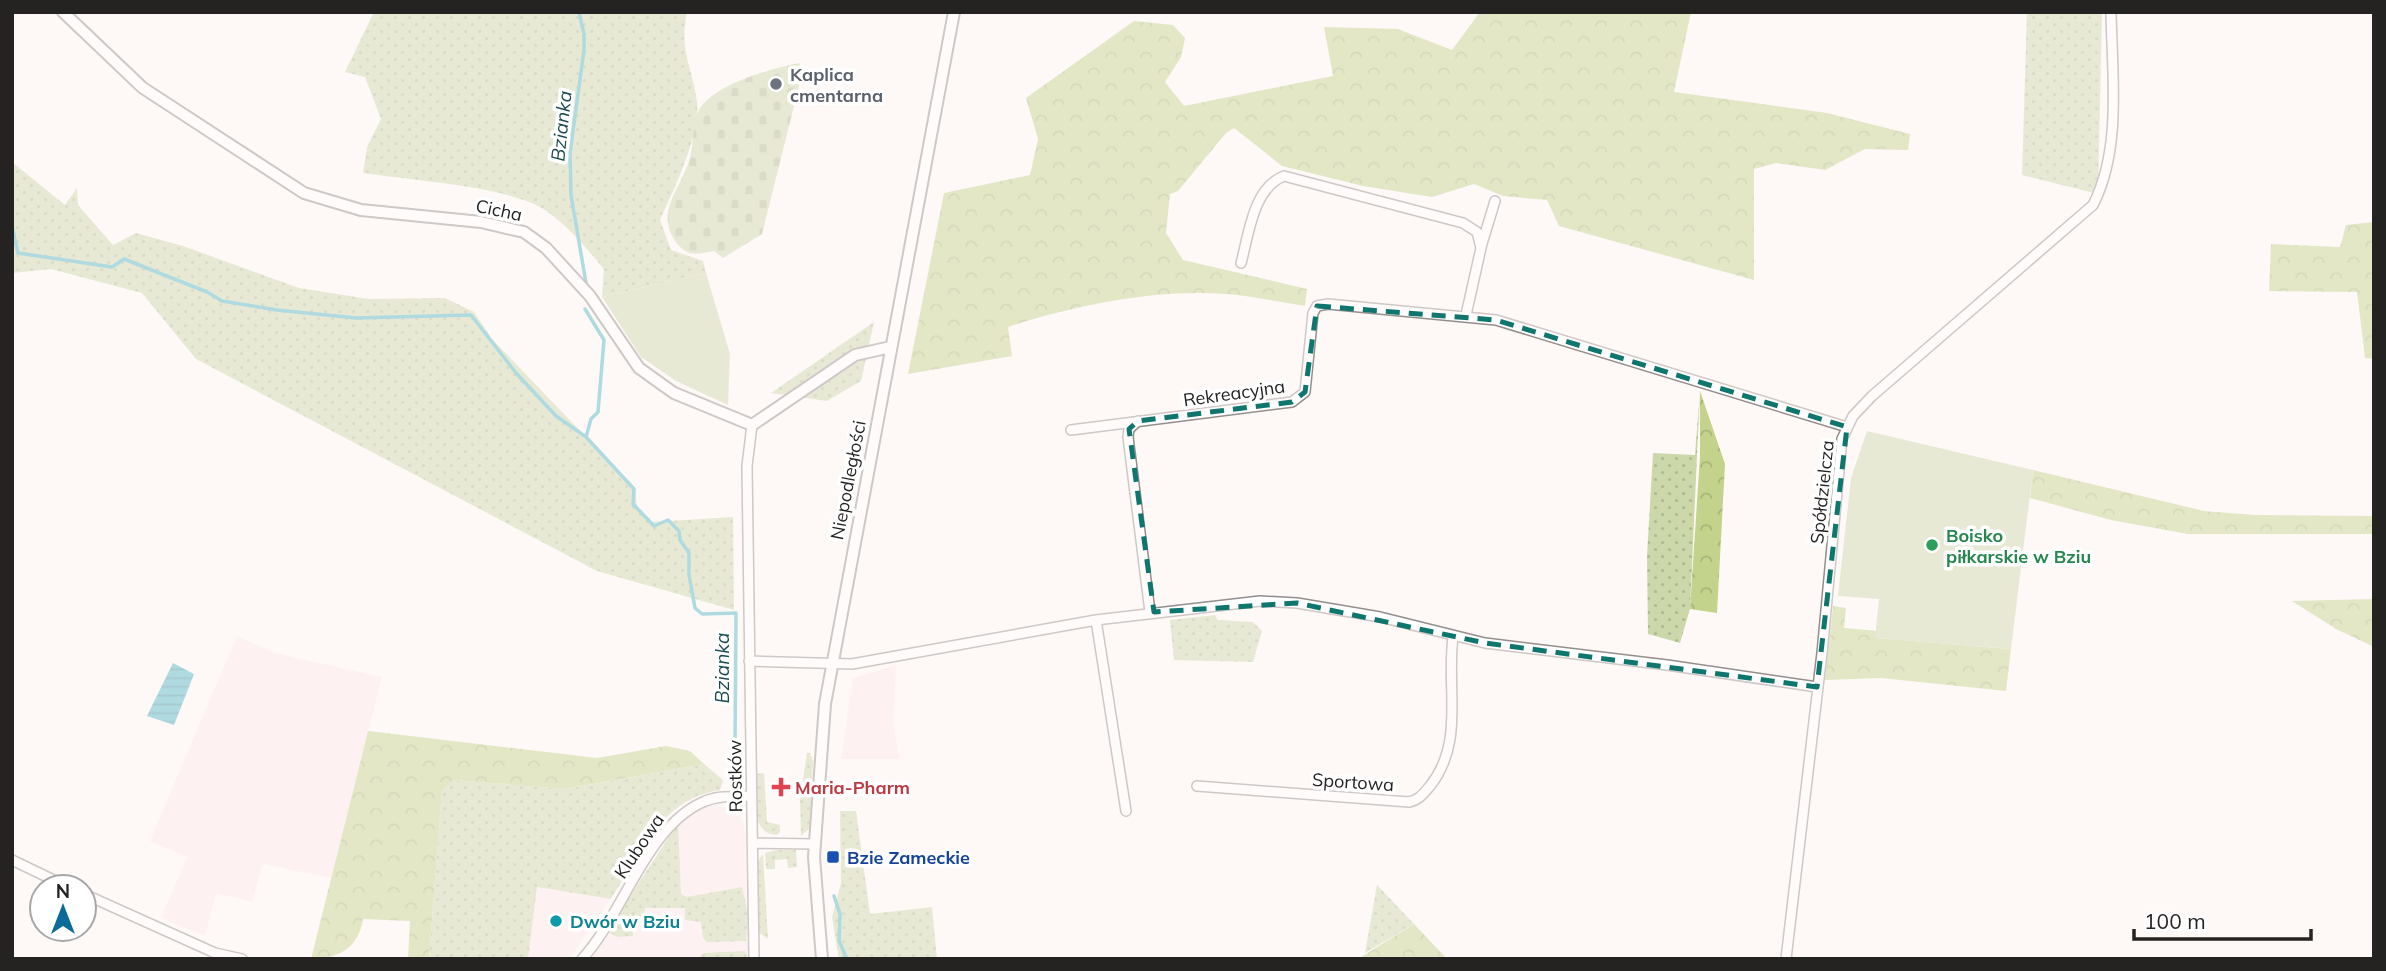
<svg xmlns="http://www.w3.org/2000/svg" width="2386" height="971" viewBox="0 0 2386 971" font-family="Mulish,sans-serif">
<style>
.commercial{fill:#ffe9ee}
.grass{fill:url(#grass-dots)}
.forest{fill:url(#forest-crowns)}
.cemetery{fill:url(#cemetery-stones)}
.pitch{fill:#ccd8aa}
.water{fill:url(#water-rules)}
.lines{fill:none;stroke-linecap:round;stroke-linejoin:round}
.stream{stroke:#4fb6c6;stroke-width:3.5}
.minor-casing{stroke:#948e8d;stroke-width:12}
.tertiary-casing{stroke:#948e8d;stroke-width:14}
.minor{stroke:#fff;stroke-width:9}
.tertiary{stroke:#fff;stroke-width:10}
.marked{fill:none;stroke:#0f766e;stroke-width:5;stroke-dasharray:14 9;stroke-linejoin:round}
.worship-dot{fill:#6b7280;stroke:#fff;stroke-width:2.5}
.leisure-dot{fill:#2e9e5b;stroke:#fff;stroke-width:2.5}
.health-dot{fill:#e0444e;stroke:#fff;stroke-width:2.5}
.transit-dot{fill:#1a4fb4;stroke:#fff;stroke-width:2.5}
.culture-dot{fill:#0f9aa8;stroke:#fff;stroke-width:2.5}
.labels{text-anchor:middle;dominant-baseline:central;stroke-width:7;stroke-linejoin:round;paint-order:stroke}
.worship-label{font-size:18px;font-weight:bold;fill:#5b616d;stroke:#fff;text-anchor:start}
.street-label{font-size:18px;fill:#252222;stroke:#fff}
.leisure-label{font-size:18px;font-weight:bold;fill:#27864d;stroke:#fff;text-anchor:start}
.health-label{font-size:18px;font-weight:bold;fill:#be3a42;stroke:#fff;text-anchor:start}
.transit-label{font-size:18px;font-weight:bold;fill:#164399;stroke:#fff;text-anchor:start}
.culture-label{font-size:18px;font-weight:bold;fill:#0d838f;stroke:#fff;text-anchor:start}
.water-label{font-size:19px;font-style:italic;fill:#19474e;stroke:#fff}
</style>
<defs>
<pattern id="grass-dots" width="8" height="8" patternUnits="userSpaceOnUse" patternTransform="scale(1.75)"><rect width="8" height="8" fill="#ccd8aa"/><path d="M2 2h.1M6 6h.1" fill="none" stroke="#afb992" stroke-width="1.8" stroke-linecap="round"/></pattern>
<pattern id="forest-crowns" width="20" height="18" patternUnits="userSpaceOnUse" patternTransform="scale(1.75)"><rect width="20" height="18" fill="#c3d38b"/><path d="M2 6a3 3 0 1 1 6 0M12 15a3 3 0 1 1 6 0" fill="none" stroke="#a7b578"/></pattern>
<pattern id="cemetery-stones" width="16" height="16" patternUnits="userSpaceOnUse" patternTransform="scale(1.75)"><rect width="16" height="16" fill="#ccd8aa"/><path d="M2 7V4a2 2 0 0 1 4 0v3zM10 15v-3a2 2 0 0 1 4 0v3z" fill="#afb992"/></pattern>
<pattern id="water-rules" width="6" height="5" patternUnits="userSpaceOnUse" patternTransform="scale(1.75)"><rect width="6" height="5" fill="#4fb6c6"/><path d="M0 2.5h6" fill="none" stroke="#4194a0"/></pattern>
</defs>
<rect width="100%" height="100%" fill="#fef8f6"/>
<!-- commercial -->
<path class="commercial" d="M 237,636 L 274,653 L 382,677 L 331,878 L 263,864 L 252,902 L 216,893 L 205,936 L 161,918 L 187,857 L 150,841 Z
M 896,665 L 893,723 L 900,759 L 841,759 L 853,678 Z
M 716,805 L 732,810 L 741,818 L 745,828 L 748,959 L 591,959 L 678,823 L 700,809 Z
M 537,887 L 611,899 L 570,958 L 528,959 Z"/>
<!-- grass -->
<path class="grass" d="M 374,12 L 687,12 C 679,52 692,65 697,102 C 701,134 673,191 660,220 L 671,250 L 703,261 L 706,273 L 602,297 L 604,269 C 585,247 565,221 538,206 C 499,186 410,180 363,173 L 367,147 L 381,119 L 365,77 L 345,72 Z
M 2027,12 L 2102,12 L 2098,194 L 2022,175 Z
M 12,162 L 65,205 L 77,188 L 78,205 L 113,245 L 136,233 L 183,246 L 299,288 L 369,299 L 445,298 L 474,312 L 492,339 L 635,488 L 637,507 L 652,522 L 733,517 L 734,610 L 597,571 L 196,359 L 142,293 L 51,269 L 12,273 Z
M 874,322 L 861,381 L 827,401 L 771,393 Z
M 1700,391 L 1690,609 L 1680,643 L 1648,634 L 1647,556 L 1653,453 L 1695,455 Z
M 1215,615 L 1218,620 L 1253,622 L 1262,631 L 1253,662 L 1174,660 L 1170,620 Z
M 807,753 L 810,753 L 813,761 L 810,828 L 801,836 L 800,800 Z
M 704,764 L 723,780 L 720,790 C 661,799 641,853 611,899 L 537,887 L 528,959 L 429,959 L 442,788 L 454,780 L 566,789 Z
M 764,773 L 767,822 L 780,825 L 780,832 L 777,835 C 748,833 756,795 756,774 Z
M 840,811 L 856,811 L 870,914 L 932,907 L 937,959 L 839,959 L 832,917 L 841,883 Z
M 678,823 L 681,894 L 687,897 L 742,887 L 748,913 L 746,941 L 707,942 L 703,938 L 701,922 L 685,920 L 685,908 L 645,908 L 644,919 L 633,920 L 633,936 L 618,937 L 610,933 L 609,928 Z
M 776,850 L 796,850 L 797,867 L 788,868 L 787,859 L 775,860 L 775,869 L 766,869 L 765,853 Z
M 763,854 L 768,939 L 758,932 L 757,863 Z
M 1377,885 L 1414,924 L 1365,953 Z
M 745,951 L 748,959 L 697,959 L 704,953 Z"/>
<!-- forest -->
<path class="forest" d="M 1480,12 L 1691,12 L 1674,92 L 1827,113 L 1910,134 L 1908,150 L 1865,149 L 1825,170 L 1776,163 L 1754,169 L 1754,280 L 1559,226 L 1547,200 L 1503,196 L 1474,184 L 1432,197 L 1363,186 L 1282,166 L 1234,128 L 1226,133 L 1178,191 L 1170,194 L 1166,233 L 1183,260 L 1307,289 L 1305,306 C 1279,302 1252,296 1226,294 C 1154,289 1076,305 1008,327 L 1012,356 L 908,374 L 944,193 L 1030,175 L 1038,139 L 1026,98 L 1134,21 L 1173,25 L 1185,38 L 1181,57 L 1165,82 L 1184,106 L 1333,76 L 1324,27 L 1398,29 L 1452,50 Z
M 2374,222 L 2374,359 L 2365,358 L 2357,292 L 2269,291 L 2271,244 L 2340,247 L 2346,225 Z
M 1700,391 L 1725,464 L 1717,613 L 1690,609 L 1700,456 Z
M 2033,470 L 2204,511 L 2254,515 L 2374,516 L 2374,534 L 2188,534 L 2111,520 L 2030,498 Z
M 2374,599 L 2374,647 L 2336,629 L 2292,601 Z
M 1833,606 L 1846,608 L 1844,628 L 1878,631 L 1876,638 L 2011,649 L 2006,691 L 1881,678 L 1825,680 Z
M 368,731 L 597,758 L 666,746 L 690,751 L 704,764 L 565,789 L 454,780 L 442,789 L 429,959 L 408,959 L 410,921 L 363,919 C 359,947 339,959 311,959 Z
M 1414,924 L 1447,959 L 1358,959 Z"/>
<!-- cemetery -->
<path class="cemetery" d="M 800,63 L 800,82 L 762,234 L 723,258 L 714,251 C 697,254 688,258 676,242 C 654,212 681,189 690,158 C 694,144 692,123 699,110 C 713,84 773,68 800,63 Z"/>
<!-- pitch -->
<path class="pitch" d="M 706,273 L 730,354 L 728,405 L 676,381 L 641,357 L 602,297 Z
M 1867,431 L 2033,470 L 2011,649 L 1875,638 L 1879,599 L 1838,596 L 1851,478 Z"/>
<!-- water -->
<path class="water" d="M 173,663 L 194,674 L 174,725 L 147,716 Z"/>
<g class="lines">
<!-- stream -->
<path class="stream" d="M 579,12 L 584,34 L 584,50 L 570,153 L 571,195 L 586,283
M 12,226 L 18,253 L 112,267 L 124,259 L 207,292 L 222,301 L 277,310 L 356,318 L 471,315 L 516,373 L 556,416 L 586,437
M 585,309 L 604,340 L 598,412 L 591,419 L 586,437 L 634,489 L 633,504 L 654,526 L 668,520 L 679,531 L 680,540 L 689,553 L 689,575 L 695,608 L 702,614 L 736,613 L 735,746 L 739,750
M 834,896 L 840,914 L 839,941 L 847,959"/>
<!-- minor casing -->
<g class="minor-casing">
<path id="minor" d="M 1481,247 L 1495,201
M 1241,263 C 1249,234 1253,188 1284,176 L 1463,223 L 1477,232 L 1481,248 L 1466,315
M 1138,421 L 1129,429 L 1128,437 L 1150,612
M 752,425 L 747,466 L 754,959
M 1071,430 L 1292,402 L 1305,392 L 1313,313 L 1317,306 L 1328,304 L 1496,320 L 1847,427
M 1096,620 L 1126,811
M 749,661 L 852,664 L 1096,620 L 1260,601 L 1297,603 L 1380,617 L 1485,643 L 1667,665 L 1817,687
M 1197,786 L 1409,802 C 1419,800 1423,794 1430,786 C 1465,742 1446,688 1453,637
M 752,843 L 815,844
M 12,860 L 68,887
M 84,894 L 215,953 L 242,959
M 582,959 C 623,915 646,827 703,802 C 718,795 735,797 751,796
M 1786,959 L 1822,653 L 1842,439 L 1853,416 L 1872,396 L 2093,205 C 2122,149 2112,73 2111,12"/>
</g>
<!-- tertiary casing -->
<g class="tertiary-casing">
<path id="tertiary" d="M 63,12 L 143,88 L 304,193 L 361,210 L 481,222 L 524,232 L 546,248 L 590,296 L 639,368 L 674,393 L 752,425 L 855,355 L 891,347
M 822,959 L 814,857 L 825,704 L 954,12"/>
</g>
<!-- minor -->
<use href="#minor" class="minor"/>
<!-- tertiary -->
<use href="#tertiary" class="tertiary"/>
</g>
<!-- marked area -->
<path d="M0 0H2386V971H0ZM 1317,306 L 1496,320 L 1847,427 L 1817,687 L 1485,643 L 1297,603 L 1154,612 L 1129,429 L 1138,421 L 1292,402 L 1305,392 Z" fill="#fef8f6" fill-opacity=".55" fill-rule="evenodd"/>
<path class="marked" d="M 1317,306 L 1496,320 L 1847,427 L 1817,687 L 1485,643 L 1297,603 L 1154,612 L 1129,429 L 1138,421 L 1292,402 L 1305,392 Z"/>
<!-- markers -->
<circle class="worship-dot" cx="776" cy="84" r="7"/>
<circle class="leisure-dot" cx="1932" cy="545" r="7"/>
<path class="health-dot" d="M777.5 776.5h7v7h7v7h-7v7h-7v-7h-7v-7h7z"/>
<rect class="transit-dot" x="826" y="850" width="14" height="14" rx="3.5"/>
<circle class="culture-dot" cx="556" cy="921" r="7"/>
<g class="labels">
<!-- worship labels -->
<g class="worship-label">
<text x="790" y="74">Kaplica<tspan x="790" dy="21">cmentarna</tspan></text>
</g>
<!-- street labels -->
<g class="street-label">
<text transform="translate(499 210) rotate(12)">Cicha</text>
<text transform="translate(1234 393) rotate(-8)">Rekreacyjna</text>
<text transform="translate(848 480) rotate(-79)">Niepodległości</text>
<text transform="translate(1822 492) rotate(-84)">Spółdzielcza</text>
<text transform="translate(735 776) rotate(-91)">Rostków</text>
<text transform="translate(1353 782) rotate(4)">Sportowa</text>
<text transform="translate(639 846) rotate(-56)">Klubowa</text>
</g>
<!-- leisure labels -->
<g class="leisure-label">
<text x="1946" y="535">Boisko<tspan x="1946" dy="21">piłkarskie w Bziu</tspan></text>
</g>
<!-- health labels -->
<g class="health-label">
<text x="795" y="787">Maria-Pharm</text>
</g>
<!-- transit labels -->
<g class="transit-label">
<text x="847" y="857">Bzie Zameckie</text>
</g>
<!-- culture labels -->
<g class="culture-label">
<text x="570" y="921">Dwór w Bziu</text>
</g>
<!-- water labels -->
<g class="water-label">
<text transform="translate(561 126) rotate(-84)">Bzianka</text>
<text transform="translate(722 668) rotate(-90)">Bzianka</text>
</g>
</g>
<!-- border -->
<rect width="2386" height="971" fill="none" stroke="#252222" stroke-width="28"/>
<!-- north arrow -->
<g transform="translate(63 908)"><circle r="33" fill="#ffffff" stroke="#a8a7a7" stroke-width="2"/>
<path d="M0-5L12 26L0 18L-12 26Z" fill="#0a6a99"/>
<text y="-10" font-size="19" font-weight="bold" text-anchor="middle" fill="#252222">N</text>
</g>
<!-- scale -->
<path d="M2134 929v10h177v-10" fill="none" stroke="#252222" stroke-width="3.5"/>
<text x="2144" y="929" font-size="21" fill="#252222" stroke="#ffffff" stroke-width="5" paint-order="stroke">100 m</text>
</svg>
